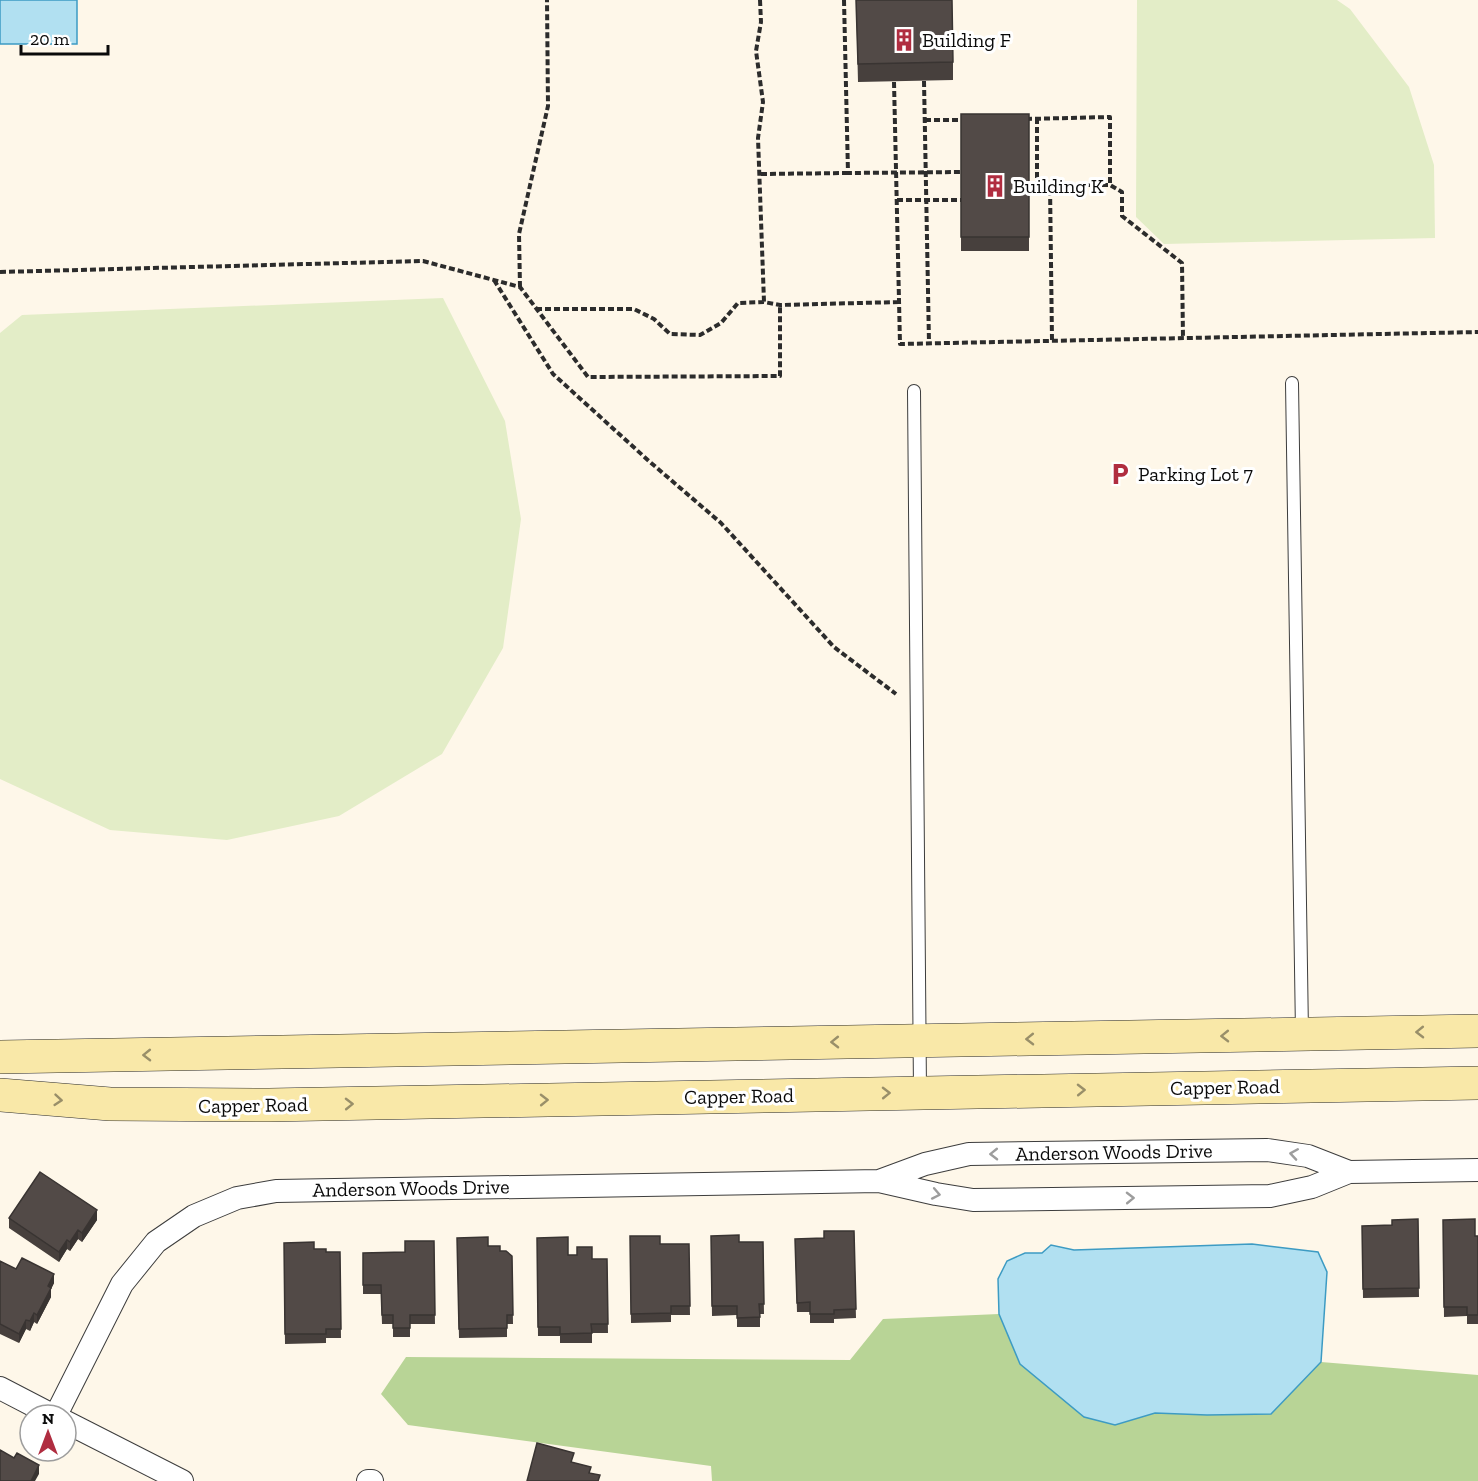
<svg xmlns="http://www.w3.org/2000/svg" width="1478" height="1481" viewBox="0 0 1478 1481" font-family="'Zilla Slab',serif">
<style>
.forest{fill:#b8d496}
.pitch{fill:#e3edc7}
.water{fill:#b1e0f1;stroke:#3d9bc3;stroke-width:1.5}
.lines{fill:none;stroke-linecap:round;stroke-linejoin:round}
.lane-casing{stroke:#3d3d3d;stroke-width:14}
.street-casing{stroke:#3d3d3d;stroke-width:24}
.secondary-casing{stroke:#2c2c2c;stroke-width:34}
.path{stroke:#2c2c2c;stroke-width:4;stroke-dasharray:6 3;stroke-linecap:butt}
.lane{stroke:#fff;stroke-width:12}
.street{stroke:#fff;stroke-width:22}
.secondary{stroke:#f9e8a8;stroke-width:33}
.wall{fill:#47403d}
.shaded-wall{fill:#393432}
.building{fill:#524a47;stroke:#393432;stroke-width:1.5}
.oneway{stroke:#998f69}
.oneway2{stroke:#9d9d9d}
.labels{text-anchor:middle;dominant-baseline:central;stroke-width:6;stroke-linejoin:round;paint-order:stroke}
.poi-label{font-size:20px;fill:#0a0a0a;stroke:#fff;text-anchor:start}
.street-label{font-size:20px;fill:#0a0a0a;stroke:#fff}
</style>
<rect width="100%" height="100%" fill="#fef7e9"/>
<!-- forest -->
<path class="forest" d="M 999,1314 L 1020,1364 L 1115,1425 L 1155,1413 L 1207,1415 L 1271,1414 L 1321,1362 L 1478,1375 L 1478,1481 L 712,1481 L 711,1466 L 408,1425 L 381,1394 L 406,1357 L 850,1360 L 883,1319 Z"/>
<!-- pitch -->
<path class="pitch" d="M 1137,0 L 1337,0 L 1350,9 L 1409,87 L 1434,165 L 1435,238 L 1164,244 L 1136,217 Z
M 443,298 L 505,421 L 521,519 L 503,648 L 442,754 L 339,816 L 227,840 L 110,830 L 0,779 L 0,333 L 22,315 Z"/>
<!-- water -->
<path class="water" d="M 0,0 L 77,0 L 77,44 L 0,44 Z
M 1252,1244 L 1318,1252 L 1327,1272 L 1321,1362 L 1271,1414 L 1207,1415 L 1155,1413 L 1115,1425 L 1084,1417 L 1020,1364 L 999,1314 L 998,1279 L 1007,1261 L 1025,1253 L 1042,1253 L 1051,1245 L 1074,1250 Z"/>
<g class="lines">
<!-- lane casing -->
<g class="lane-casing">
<path id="lane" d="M 1292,383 L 1302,1033
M 914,391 L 920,1091"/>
</g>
<!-- street casing -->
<g class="street-casing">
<path id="street" d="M 879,1181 L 925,1164 L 969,1154 L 1267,1150 L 1308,1156 L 1349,1172
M 0,1388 L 52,1415
M 56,1415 L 122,1284 L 156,1242 L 194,1216 L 237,1198 L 276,1191 L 879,1181 L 936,1194 L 973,1200 L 1270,1196 L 1312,1187 L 1349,1172 L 1478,1170
M 66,1422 L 182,1481
M 368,1481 L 372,1481"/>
</g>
<!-- secondary casing -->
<g class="secondary-casing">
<path id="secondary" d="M 0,1057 L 1478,1031
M 0,1095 L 110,1104 L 269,1105 L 1478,1083"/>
</g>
<!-- path -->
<path class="path" d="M 760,0 L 761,22 L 756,51 L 763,102 L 758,138 L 764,302
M 844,0 L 848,173 L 961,172
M 924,81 L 929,343
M 894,82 L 900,344 L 1478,332
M 1037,118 L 1037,184 L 1050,185
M 1026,119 L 1110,117 L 1110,185
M 925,120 L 964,120
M 761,174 L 848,173
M 897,200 L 961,200
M 0,272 L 423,261 L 520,287 L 588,377 L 780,376 L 780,305
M 494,280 L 553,374 L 650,462 L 721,523 L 834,647 L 896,694
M 520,287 L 519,234 L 548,106 L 547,0
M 536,309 L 634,309 L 654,319 L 670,334 L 700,335 L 721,323 L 738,303 L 764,302 L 780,305 L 899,302
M 1052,340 L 1050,185 L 1110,185 L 1122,192 L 1122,216 L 1182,263 L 1183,338"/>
<!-- lane -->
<use href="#lane" class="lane"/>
<!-- street -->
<use href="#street" class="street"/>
<!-- secondary -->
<use href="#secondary" class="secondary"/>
</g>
<!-- wall -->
<path class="wall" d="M 856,0 L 953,62 L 953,80 L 858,82 Z
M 961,114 L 1029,114 L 1029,251 L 961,251 Z
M 9,1218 L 97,1220 L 82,1242 L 78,1239 L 70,1251 L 67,1249 L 59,1262 L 9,1228 Z
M 1418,1219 L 1419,1297 L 1363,1298 L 1362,1226 L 1392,1225 Z
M 1443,1220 L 1475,1236 L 1478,1236 L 1478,1324 L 1467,1324 L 1467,1316 L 1444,1317 Z
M 854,1231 L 856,1318 L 834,1319 L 834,1323 L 810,1323 L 810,1312 L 797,1312 L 795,1239 L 824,1238 Z
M 630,1236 L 660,1244 L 689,1244 L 690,1315 L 671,1315 L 671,1322 L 631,1323 Z
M 711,1236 L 739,1242 L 763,1242 L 764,1314 L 760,1314 L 760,1327 L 737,1327 L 737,1315 L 712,1316 Z
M 457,1238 L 488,1246 L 512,1256 L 513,1324 L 507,1324 L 507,1337 L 459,1338 Z
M 537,1238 L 568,1255 L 592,1259 L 607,1259 L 608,1333 L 592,1333 L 592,1343 L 560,1343 L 560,1336 L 538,1336 Z
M 434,1241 L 435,1324 L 410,1324 L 410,1337 L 393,1337 L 393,1324 L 382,1324 L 381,1294 L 363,1294 L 363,1253 L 405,1252 Z
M 284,1243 L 326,1252 L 340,1252 L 341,1338 L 326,1338 L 326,1343 L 285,1344 Z
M 0,1261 L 16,1269 L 54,1283 L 51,1289 L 51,1297 L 37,1324 L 34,1322 L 30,1331 L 26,1329 L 19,1343 L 0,1334 Z"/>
<!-- shaded-wall -->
<path class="shaded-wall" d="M 97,1210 L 97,1220 L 82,1242 L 82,1233 Z
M 78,1230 L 78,1239 L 70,1251 L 70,1242 Z
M 67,1240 L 67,1249 L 59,1262 L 59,1252 Z
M 54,1274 L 54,1283 L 51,1289 L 51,1297 L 37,1324 L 37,1315 L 48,1286 Z
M 34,1313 L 34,1322 L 30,1331 L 30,1321 Z
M 26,1320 L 26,1329 L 19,1343 L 19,1334 Z
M 39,1465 L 39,1474 L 35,1481 L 31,1481 Z"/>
<!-- building -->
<path class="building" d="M 856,0 L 952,0 L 953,62 L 858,64 Z
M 961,114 L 1029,114 L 1029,237 L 961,237 Z
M 40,1172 L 97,1210 L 82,1233 L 78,1230 L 70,1242 L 67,1240 L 59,1252 L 9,1218 Z
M 1418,1219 L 1419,1288 L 1363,1289 L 1362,1226 L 1392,1225 L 1392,1220 Z
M 1475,1219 L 1475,1236 L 1478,1236 L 1478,1315 L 1467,1315 L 1467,1307 L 1444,1307 L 1443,1220 Z
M 824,1231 L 854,1231 L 856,1309 L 834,1310 L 834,1314 L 810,1314 L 810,1302 L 797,1303 L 795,1239 L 824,1238 Z
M 739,1235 L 739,1242 L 763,1242 L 764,1304 L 759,1304 L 760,1317 L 737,1318 L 737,1306 L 712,1306 L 711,1236 Z
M 630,1236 L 660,1236 L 660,1244 L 689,1244 L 690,1306 L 671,1306 L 671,1313 L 631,1314 Z
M 488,1237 L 488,1246 L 500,1246 L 500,1251 L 506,1251 L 512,1256 L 513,1315 L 507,1315 L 507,1328 L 459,1329 L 457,1238 Z
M 568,1237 L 568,1255 L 577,1255 L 577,1247 L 592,1247 L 592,1259 L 607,1259 L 608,1324 L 591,1324 L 592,1333 L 560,1334 L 560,1327 L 538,1327 L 537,1238 Z
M 405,1241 L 434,1241 L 435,1315 L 410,1315 L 410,1328 L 393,1328 L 393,1315 L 382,1315 L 381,1285 L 363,1285 L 363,1253 L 405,1252 Z
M 314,1242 L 314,1249 L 326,1249 L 326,1252 L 340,1252 L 341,1329 L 326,1329 L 326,1334 L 285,1334 L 284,1243 Z
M 22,1258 L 54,1274 L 48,1286 L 51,1288 L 37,1315 L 34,1313 L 30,1321 L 26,1320 L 19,1334 L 0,1324 L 0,1261 L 16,1269 Z
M 537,1443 L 574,1453 L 571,1462 L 591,1467 L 589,1473 L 600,1475 L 598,1481 L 527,1481 Z
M 0,1450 L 14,1458 L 17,1453 L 39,1465 L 31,1481 L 0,1481 Z"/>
<!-- one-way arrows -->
<defs><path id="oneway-chevron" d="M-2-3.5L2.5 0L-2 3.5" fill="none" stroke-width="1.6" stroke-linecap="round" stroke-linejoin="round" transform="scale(1.5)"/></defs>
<g class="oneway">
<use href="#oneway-chevron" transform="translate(1420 1032) rotate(179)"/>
<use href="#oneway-chevron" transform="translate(1225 1036) rotate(179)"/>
<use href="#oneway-chevron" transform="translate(1030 1039) rotate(179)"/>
<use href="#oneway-chevron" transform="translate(835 1042) rotate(179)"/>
<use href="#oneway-chevron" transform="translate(147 1055) rotate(179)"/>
<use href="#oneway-chevron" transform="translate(1081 1090) rotate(-1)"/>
<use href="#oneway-chevron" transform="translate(886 1093) rotate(-1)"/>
<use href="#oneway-chevron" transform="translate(58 1100) rotate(5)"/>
<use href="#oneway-chevron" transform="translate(544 1100) rotate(-1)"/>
<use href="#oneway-chevron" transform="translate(349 1104) rotate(-1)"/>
</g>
<g class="oneway2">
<use href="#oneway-chevron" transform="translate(994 1154) rotate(179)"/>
<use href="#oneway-chevron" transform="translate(1294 1154) rotate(-171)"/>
<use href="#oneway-chevron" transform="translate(936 1194) rotate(11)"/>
<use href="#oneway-chevron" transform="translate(1130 1198) rotate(-1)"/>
</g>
<!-- icons -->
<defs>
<g id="building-bare" transform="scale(1.8)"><path d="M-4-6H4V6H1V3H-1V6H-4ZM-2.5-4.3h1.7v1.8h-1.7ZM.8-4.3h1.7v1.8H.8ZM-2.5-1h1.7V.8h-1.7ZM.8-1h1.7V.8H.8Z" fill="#b02d40" stroke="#fff" stroke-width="2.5" paint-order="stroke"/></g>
<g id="parking-bare" transform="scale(1.8)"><path d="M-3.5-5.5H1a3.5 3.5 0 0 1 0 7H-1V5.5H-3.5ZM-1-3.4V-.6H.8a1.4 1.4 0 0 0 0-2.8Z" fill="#b02d40" stroke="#fff" stroke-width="2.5" paint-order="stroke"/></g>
</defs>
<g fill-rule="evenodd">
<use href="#building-bare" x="904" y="40"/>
<use href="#building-bare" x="995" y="186"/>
<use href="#parking-bare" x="1120" y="474"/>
</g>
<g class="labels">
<!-- poi labels -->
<g class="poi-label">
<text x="922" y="40">Building F</text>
<text x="1013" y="186">Building K</text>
<text x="1138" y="474">Parking Lot 7</text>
</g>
<!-- street labels -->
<g class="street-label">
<text transform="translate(1225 1087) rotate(-1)">Capper Road</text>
<text transform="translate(739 1096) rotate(-1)">Capper Road</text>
<text transform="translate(253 1105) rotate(-1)">Capper Road</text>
<text transform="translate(1114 1152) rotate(-1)">Anderson Woods Drive</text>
<text transform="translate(411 1188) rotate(-1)">Anderson Woods Drive</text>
</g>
</g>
<!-- north arrow -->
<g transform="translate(48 1433)"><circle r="28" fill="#ffffff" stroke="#9d9d9d" stroke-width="1.5"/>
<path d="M0-4.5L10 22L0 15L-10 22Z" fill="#b02d40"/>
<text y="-9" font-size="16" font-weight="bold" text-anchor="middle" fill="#0a0a0a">N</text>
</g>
<!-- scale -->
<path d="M21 45v9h87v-9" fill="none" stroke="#0a0a0a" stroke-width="3"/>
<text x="30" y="45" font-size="18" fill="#0a0a0a" stroke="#ffffff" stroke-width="4.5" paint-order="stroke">20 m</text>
</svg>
